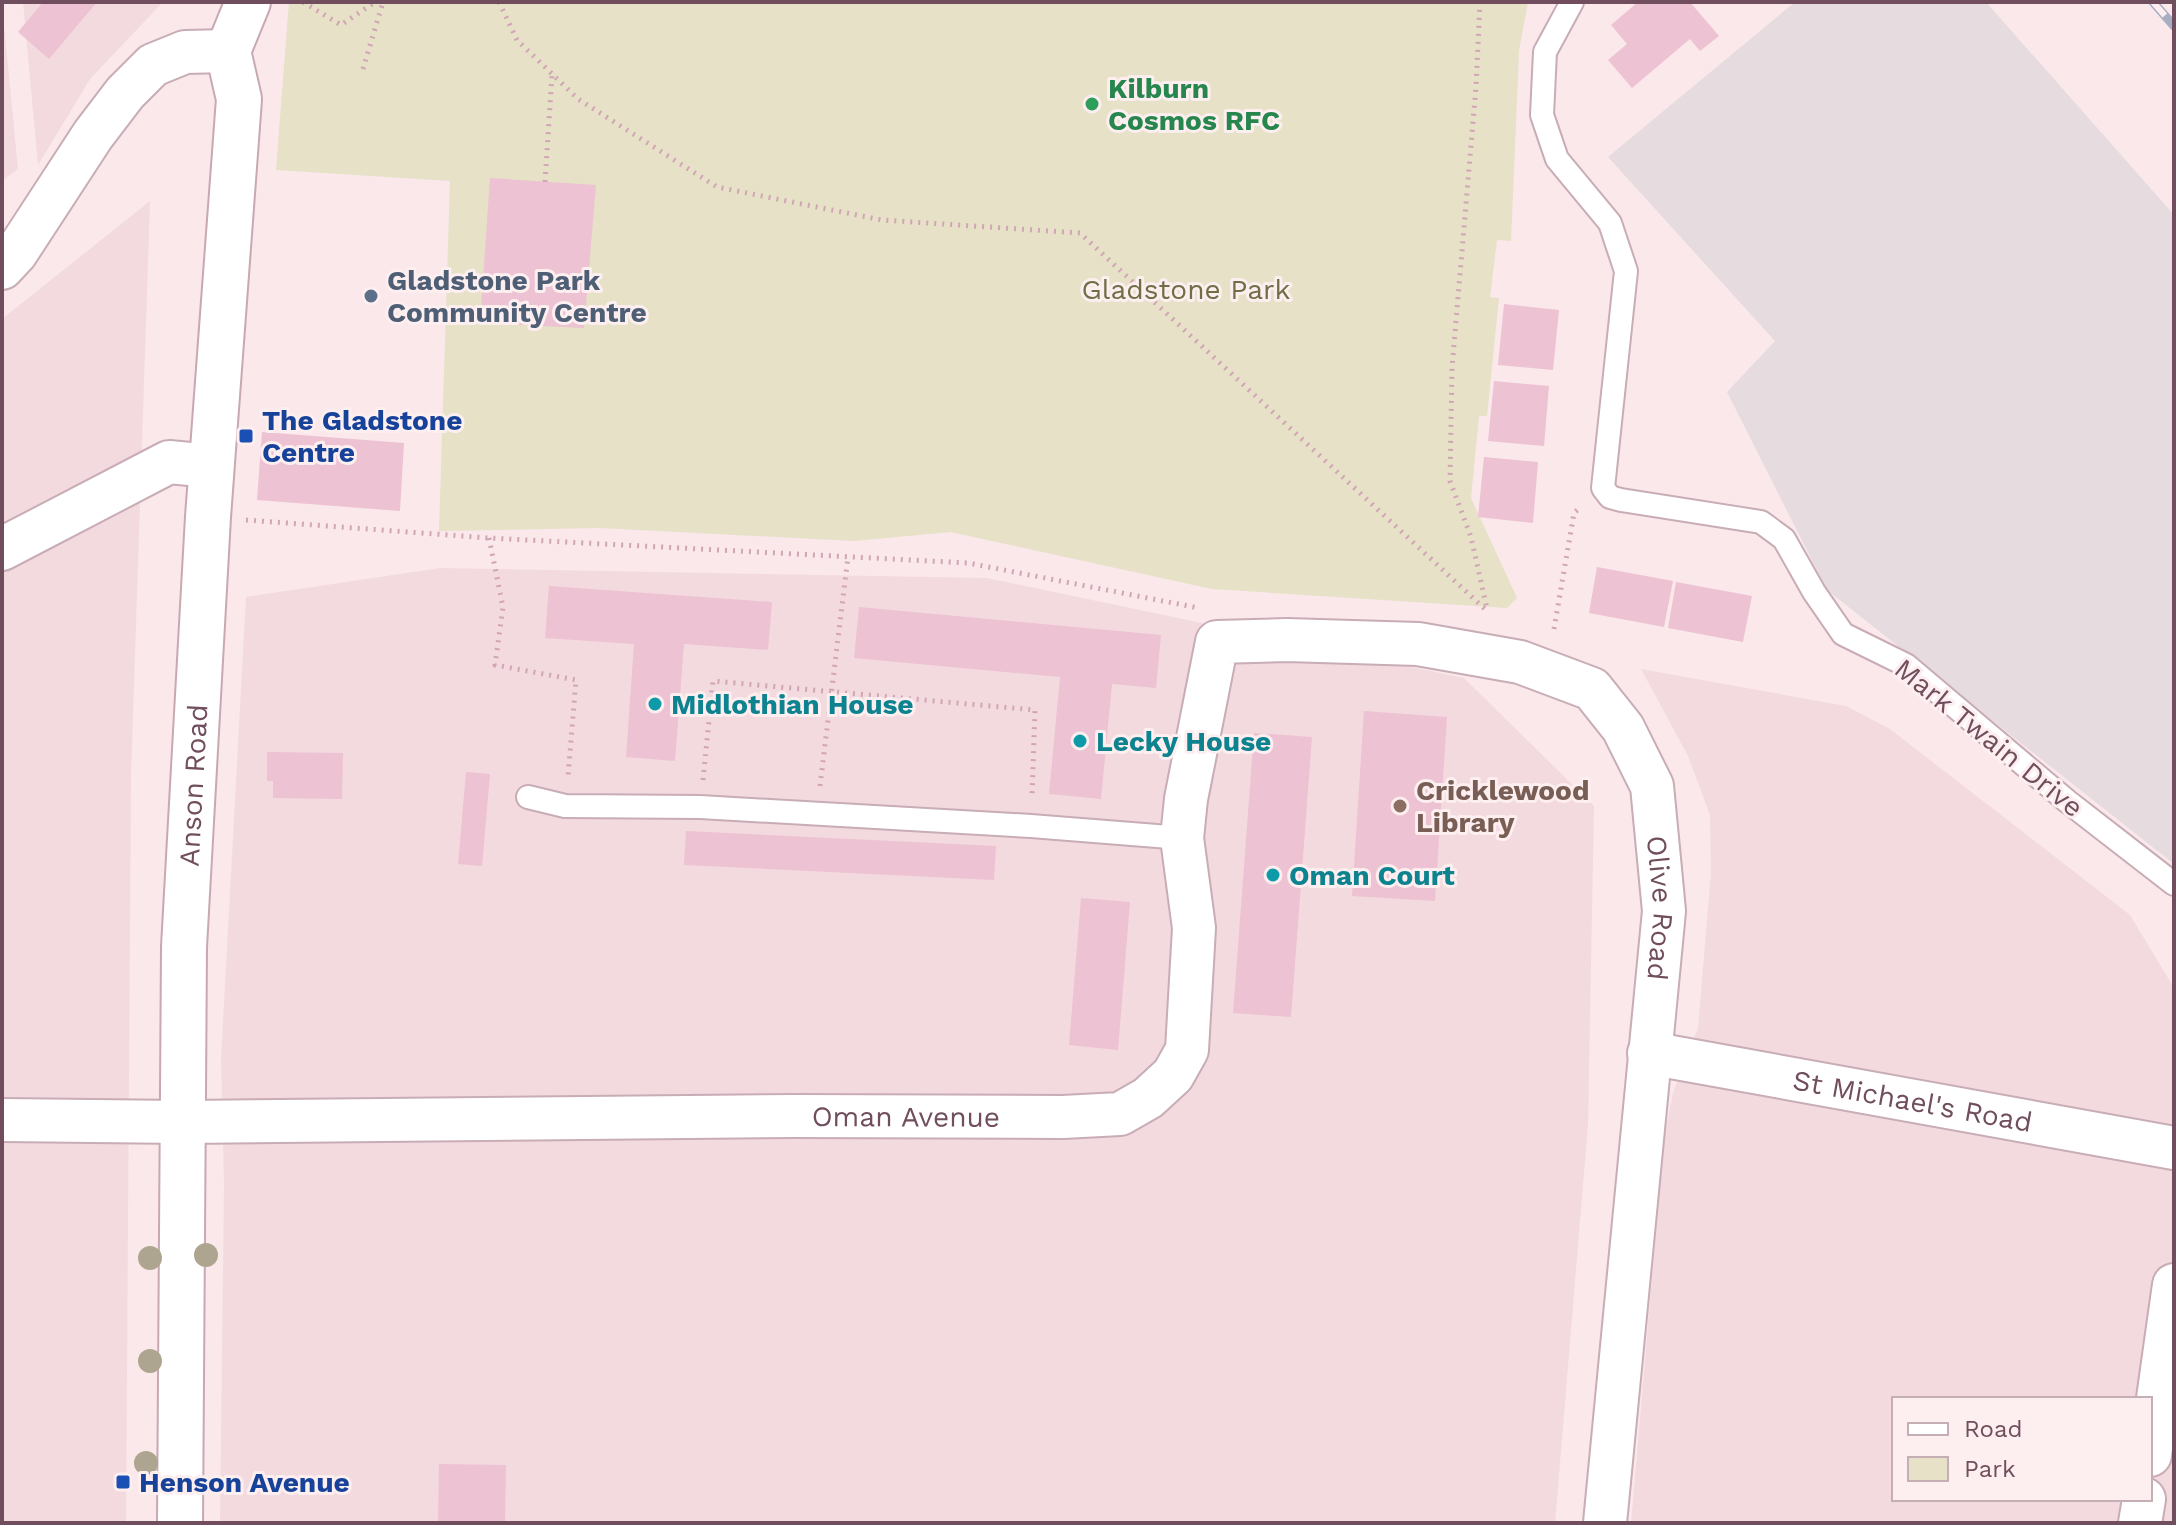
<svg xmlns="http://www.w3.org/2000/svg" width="2176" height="1525" viewBox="0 0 2176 1525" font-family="'Work Sans',sans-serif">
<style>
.residential{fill:#f3dadf;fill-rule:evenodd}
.industrial{fill:#e6dbdf}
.green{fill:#e6e1c7}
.building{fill:#edc2d2}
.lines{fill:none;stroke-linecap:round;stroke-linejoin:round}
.lane-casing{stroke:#c8acb6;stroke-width:26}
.street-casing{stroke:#c8acb6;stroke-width:46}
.secondary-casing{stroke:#c8a8b3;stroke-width:48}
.path{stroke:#d2a5b6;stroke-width:5;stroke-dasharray:2 6;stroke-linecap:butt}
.lane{stroke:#fff;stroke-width:22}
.street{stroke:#fff;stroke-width:42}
.secondary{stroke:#fff;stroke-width:44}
.rail-casing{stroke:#a7adc3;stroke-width:9}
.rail{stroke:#fdeef0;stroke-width:6;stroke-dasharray:18;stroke-linecap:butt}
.tree{fill:#aea590}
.leisure-dot{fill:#2e9e5b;stroke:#fdeef0;stroke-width:3}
.service-dot{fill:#5c6f8a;stroke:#fdeef0;stroke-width:3}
.transit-dot{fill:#1a4fb4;stroke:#fdeef0;stroke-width:3}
.culture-dot{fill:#0f9aa8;stroke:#fdeef0;stroke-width:3}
.education-dot{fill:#8d6e63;stroke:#fdeef0;stroke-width:3}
.labels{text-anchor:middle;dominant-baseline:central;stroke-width:6;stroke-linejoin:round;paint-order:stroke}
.leisure-label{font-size:28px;font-weight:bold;fill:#27864d;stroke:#fdeef0;text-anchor:start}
.service-label{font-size:28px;font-weight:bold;fill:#4e5e75;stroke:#fdeef0;text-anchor:start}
.park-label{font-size:28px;fill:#706e45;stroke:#fdeef0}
.transit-label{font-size:28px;font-weight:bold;fill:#164399;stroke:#fdeef0;text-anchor:start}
.culture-label{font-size:28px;font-weight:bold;fill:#0d838f;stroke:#fdeef0;text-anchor:start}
.street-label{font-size:28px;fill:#714e5d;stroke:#fdeef0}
.education-label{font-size:28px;font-weight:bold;fill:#785e54;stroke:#fdeef0;text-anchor:start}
</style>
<rect width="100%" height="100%" fill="#fae8eb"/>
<!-- residential -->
<path class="residential" d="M 23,2 L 163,2 L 90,79 L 38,165 Z
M 2,5 L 18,169 L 2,181 Z
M 150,201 L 131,776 L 126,1523 L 2,1523 L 2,319 Z
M 440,568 L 987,578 L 1464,678 L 1594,806 L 1588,1125 L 1555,1523 L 220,1523 L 224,1184 L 221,1059 L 246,597 Z
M 1641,669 L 1846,706 L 1890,729 L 2130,915 L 2174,988 L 2174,1523 L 1631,1523 L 1664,1138 L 1673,1093 L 1698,1028 L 1711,873 L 1710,815 L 1688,756 ZM 1894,1399 L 2150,1399 L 2150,1499 L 1894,1499 Z"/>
<!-- industrial -->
<path class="industrial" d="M 1795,2 L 1986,2 L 2174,215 L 2174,864 L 1827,590 L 1727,392 L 1775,341 L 1608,157 Z"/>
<!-- green -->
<path class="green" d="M 289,2 L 1528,2 L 1519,51 L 1511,241 L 1497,240 L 1490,297 L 1499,298 L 1487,416 L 1479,416 L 1471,498 L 1517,598 L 1507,608 L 1212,589 L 951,532 L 854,541 L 600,528 L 439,531 L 450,181 L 276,170 Z"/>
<!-- building -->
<path class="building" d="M 43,2 L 97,2 L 49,59 L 18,32 Z
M 1638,2 L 1690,2 L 1719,36 L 1700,51 L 1690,39 L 1632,88 L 1608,60 L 1627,44 L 1611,25 Z
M 490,178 L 596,185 L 584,328 L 480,323 Z
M 1504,304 L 1559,310 L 1553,370 L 1498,365 Z
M 1494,381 L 1549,386 L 1544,446 L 1488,441 Z
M 262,432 L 404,443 L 400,511 L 257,500 Z
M 1484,457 L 1538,462 L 1533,523 L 1478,517 Z
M 1597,567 L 1673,581 L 1664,627 L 1589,613 Z
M 1676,582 L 1752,596 L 1743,642 L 1668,628 Z
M 549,586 L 772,602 L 768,650 L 684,644 L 675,761 L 626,757 L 634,644 L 545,638 Z
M 859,607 L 1161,635 L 1156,688 L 1112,684 L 1101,799 L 1049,794 L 1060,677 L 854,658 Z
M 1364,711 L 1447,717 L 1435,901 L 1352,896 Z
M 1254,733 L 1312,737 L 1291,1017 L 1233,1013 Z
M 267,752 L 343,753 L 342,799 L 273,798 L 273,781 L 267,781 Z
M 466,772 L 490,774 L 482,866 L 458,864 Z
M 686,831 L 996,846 L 994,880 L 684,865 Z
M 1081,898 L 1130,902 L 1118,1050 L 1069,1045 Z
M 439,1464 L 506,1465 L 505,1523 L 438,1523 Z"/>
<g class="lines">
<!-- lane casing -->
<g class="lane-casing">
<path id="lane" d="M 1572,2 L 1545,52 L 1542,115 L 1557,159 L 1610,223 L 1626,271 L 1603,488 L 1610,497 L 1621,500 L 1761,522 L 1784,539 L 1814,592 L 1843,634 L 1906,665 L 2067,801 L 2174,884
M 528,797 L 565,806 L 700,807 L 1031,826 L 1182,838"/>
</g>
<!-- street casing -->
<g class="street-casing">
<g id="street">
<path d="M 2,268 L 16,253 L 93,135 L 125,93 L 153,65 L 185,52 L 228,51"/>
<path d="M 2,549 L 169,462 L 211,466"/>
<path id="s1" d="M 1649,1053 L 2174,1148"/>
<path id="s2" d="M 2,1120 L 184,1122 L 795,1116 L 1063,1117 L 1120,1114 L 1148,1098 L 1173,1075 L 1187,1050 L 1194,928 L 1182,838 L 1186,799 L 1217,642 L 1287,640 L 1418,644 L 1520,662 L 1592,689 L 1623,728 L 1652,786 L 1664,911 L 1605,1523"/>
<path d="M 2150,1455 L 2174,1285"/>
<path d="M 2140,1523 L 2144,1499"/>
</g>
</g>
<!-- secondary casing -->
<g class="secondary-casing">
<g id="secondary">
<path id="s3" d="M 180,1523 L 184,947 L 208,517 L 239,99 L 228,51 L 248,2"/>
</g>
</g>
<!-- path -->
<path class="path" d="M 303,2 L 341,25 L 375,2
M 499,2 L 517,40 L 578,99 L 717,187 L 882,220 L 1080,233 L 1487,611
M 1480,2 L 1476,87 L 1452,368 L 1450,481 L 1471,537 L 1487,609
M 363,69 L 383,2
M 545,182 L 552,75
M 246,520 L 489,538 L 968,563 L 1199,608
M 489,538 L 503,607 L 495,665 L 576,680 L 568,777
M 1554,629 L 1574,513 L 1581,507
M 703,780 L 713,681 L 1035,710 L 1032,797
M 820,786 L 848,557"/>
<!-- lane -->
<use href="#lane" class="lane"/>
<!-- street -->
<use href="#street" class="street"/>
<!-- secondary -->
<use href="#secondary" class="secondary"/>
<!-- rail casing -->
<g class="rail-casing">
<path id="rail" d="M 2153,2 L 2174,26"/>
</g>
<!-- rail -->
<use href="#rail" class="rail"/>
</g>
<!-- trees -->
<g class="tree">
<circle cx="206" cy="1255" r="12"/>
<circle cx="150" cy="1258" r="12"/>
<circle cx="150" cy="1361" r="12"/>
<circle cx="146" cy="1463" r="12"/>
</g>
<!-- markers -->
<circle class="leisure-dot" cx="1092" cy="104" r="8"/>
<circle class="service-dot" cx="371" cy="296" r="8"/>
<g class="transit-dot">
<rect x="238" y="428" width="16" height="16" rx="4"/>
<rect x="115" y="1474" width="16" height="16" rx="4"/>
</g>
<g class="culture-dot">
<circle cx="655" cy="704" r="8"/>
<circle cx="1080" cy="741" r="8"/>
<circle cx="1273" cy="875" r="8"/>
</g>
<circle class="education-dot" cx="1400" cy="806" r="8"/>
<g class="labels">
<!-- leisure labels -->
<g class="leisure-label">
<text x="1108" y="88">Kilburn<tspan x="1108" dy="32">Cosmos RFC</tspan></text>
</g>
<!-- service labels -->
<g class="service-label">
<text x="387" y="280">Gladstone Park<tspan x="387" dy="32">Community Centre</tspan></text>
</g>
<!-- park labels -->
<g class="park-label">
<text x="1186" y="289">Gladstone Park</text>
</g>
<!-- transit labels -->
<g class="transit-label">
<text x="262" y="420">The Gladstone<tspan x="262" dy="32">Centre</tspan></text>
<text x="139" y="1482">Henson Avenue</text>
</g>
<!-- culture labels -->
<g class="culture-label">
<text x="671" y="704">Midlothian House</text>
<text x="1096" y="741">Lecky House</text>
<text x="1289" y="875">Oman Court</text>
</g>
<!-- street labels -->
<g class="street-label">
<text transform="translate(1989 738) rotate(39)">Mark Twain Drive</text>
<text stroke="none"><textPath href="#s3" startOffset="738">Anson Road</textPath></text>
<text stroke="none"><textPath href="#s2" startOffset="2244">Olive Road</textPath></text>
<text stroke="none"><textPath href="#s1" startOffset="268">St Michael's Road</textPath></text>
<text stroke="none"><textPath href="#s2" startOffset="904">Oman Avenue</textPath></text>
</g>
<!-- education labels -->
<g class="education-label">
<text x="1416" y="790">Cricklewood<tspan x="1416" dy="32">Library</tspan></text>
</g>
</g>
<!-- border -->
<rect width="2176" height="1525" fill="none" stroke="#714e5d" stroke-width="8"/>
<!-- legend -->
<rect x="1892" y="1397" width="260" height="104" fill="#fdeef0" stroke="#c5aeb5" stroke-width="2"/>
<rect x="1908" y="1423" width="40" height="12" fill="#ffffff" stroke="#c5aeb5" stroke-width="2"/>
<text x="1964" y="1437" font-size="24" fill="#714e5d">Road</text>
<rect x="1908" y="1457" width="40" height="24" fill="#e6e1c7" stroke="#c5aeb5" stroke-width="2"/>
<text x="1964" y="1477" font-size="24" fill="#714e5d">Park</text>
</svg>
